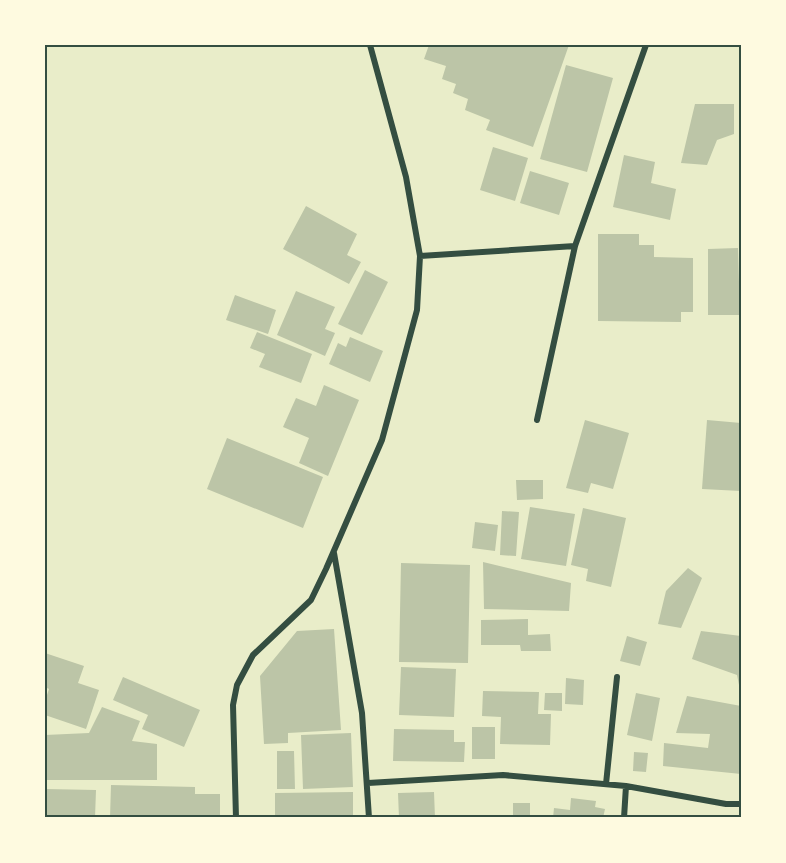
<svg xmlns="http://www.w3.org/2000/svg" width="786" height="863" viewBox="0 0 786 863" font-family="Raleway,sans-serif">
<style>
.building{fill:#bcc5a7}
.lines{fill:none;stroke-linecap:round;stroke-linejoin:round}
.minor{stroke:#344e41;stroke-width:6}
.neatline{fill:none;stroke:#344e41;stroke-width:2}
</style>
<rect width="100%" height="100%" fill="#e9edc9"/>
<!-- building -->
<path class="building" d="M 429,45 L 569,45 L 533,147 L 486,130 L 490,120 L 465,110 L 468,99 L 453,93 L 456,84 L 442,79 L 446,66 L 424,59 Z
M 566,65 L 613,78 L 587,172 L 540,159 Z
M 695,104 L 734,104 L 734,134 L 717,140 L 707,165 L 681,163 Z
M 493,147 L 528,158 L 515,201 L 480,190 Z
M 624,155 L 655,162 L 651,183 L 676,189 L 670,220 L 613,207 Z
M 530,171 L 569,183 L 559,215 L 520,203 Z
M 306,206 L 357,234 L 347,255 L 361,262 L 349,284 L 283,249 Z
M 598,234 L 639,234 L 639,245 L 654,245 L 654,257 L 693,258 L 693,312 L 681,312 L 681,322 L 598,321 Z
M 738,248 L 740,315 L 708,315 L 708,249 Z
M 365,270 L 388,282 L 362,335 L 338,324 Z
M 296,291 L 335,307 L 325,329 L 335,333 L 325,356 L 277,335 Z
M 235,295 L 276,310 L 268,334 L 226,320 Z
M 257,332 L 312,354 L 301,383 L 259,367 L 265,354 L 250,348 Z
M 350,337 L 383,351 L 370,382 L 329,364 L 338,343 L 346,347 Z
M 324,385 L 359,400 L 328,476 L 299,463 L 309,438 L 283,427 L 296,398 L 316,406 Z
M 585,420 L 629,433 L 613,489 L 591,483 L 588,493 L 566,488 Z
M 707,420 L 741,423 L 741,491 L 702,489 Z
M 227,438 L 323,477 L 303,528 L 207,489 Z
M 516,480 L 543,480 L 543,499 L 517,500 Z
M 530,507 L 575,514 L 566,566 L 521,559 Z
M 583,508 L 626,518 L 611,587 L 586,581 L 588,569 L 571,565 Z
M 502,511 L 519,512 L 516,556 L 500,555 Z
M 475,522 L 498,525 L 495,551 L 472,548 Z
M 483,562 L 571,583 L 569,611 L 484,609 Z
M 401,563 L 470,565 L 468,663 L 399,662 Z
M 688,568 L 702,578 L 681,628 L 658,624 L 666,591 Z
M 528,619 L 528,635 L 550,634 L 551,651 L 521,651 L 520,645 L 481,645 L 481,620 Z
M 334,629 L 341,730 L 288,733 L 288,743 L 264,744 L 260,676 L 297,631 Z
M 701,631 L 741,636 L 741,685 L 739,685 L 737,675 L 692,659 Z
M 627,636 L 647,642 L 640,666 L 620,661 Z
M 45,653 L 84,666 L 78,683 L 99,690 L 86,729 L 45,715 L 45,701 L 49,689 L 45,687 Z
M 401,667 L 456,669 L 454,717 L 399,715 Z
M 123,677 L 200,710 L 184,747 L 142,729 L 148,715 L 113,700 Z
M 566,678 L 584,680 L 583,705 L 565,704 Z
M 483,691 L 539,692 L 538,714 L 551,714 L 550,745 L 500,744 L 501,717 L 482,716 Z
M 545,693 L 562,693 L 562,711 L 544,710 Z
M 636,693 L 660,698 L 652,741 L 627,735 Z
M 687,696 L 741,706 L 741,774 L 663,766 L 664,743 L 708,748 L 710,734 L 676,733 Z
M 102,707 L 140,721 L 132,741 L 157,744 L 157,780 L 45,780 L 45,735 L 89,733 Z
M 472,727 L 495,727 L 495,759 L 472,759 Z
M 394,729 L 454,730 L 454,742 L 465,742 L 464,762 L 393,761 Z
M 351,733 L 353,787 L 303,789 L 301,735 Z
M 277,751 L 294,751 L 295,789 L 277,789 Z
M 634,752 L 648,753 L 646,772 L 633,771 Z
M 111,785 L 195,787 L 195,794 L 220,794 L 220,818 L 110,818 Z
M 45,789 L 96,790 L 95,818 L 45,818 Z
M 353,792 L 353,818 L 275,818 L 275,793 Z
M 434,792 L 435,818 L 399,818 L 398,793 Z
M 571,798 L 596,801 L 595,807 L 605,809 L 603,818 L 553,818 L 554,808 L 570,810 Z
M 513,803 L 530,803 L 530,818 L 513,818 Z"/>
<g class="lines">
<!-- minor -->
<path class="minor" d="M 420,256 L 575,246
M 537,420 L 575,246 L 646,45
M 334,553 L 362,713 L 369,818
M 368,783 L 503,775 L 626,786 L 726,804 L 741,804
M 606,784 L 617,677
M 236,818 L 233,705 L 237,685 L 253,655 L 311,600 L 326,569 L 382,440 L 417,310 L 420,256 L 406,177 L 370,45
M 624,818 L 626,786"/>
</g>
<!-- border -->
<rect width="786" height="863" fill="none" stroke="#fefae0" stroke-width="93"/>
<rect x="46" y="46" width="694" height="770" class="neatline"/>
</svg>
